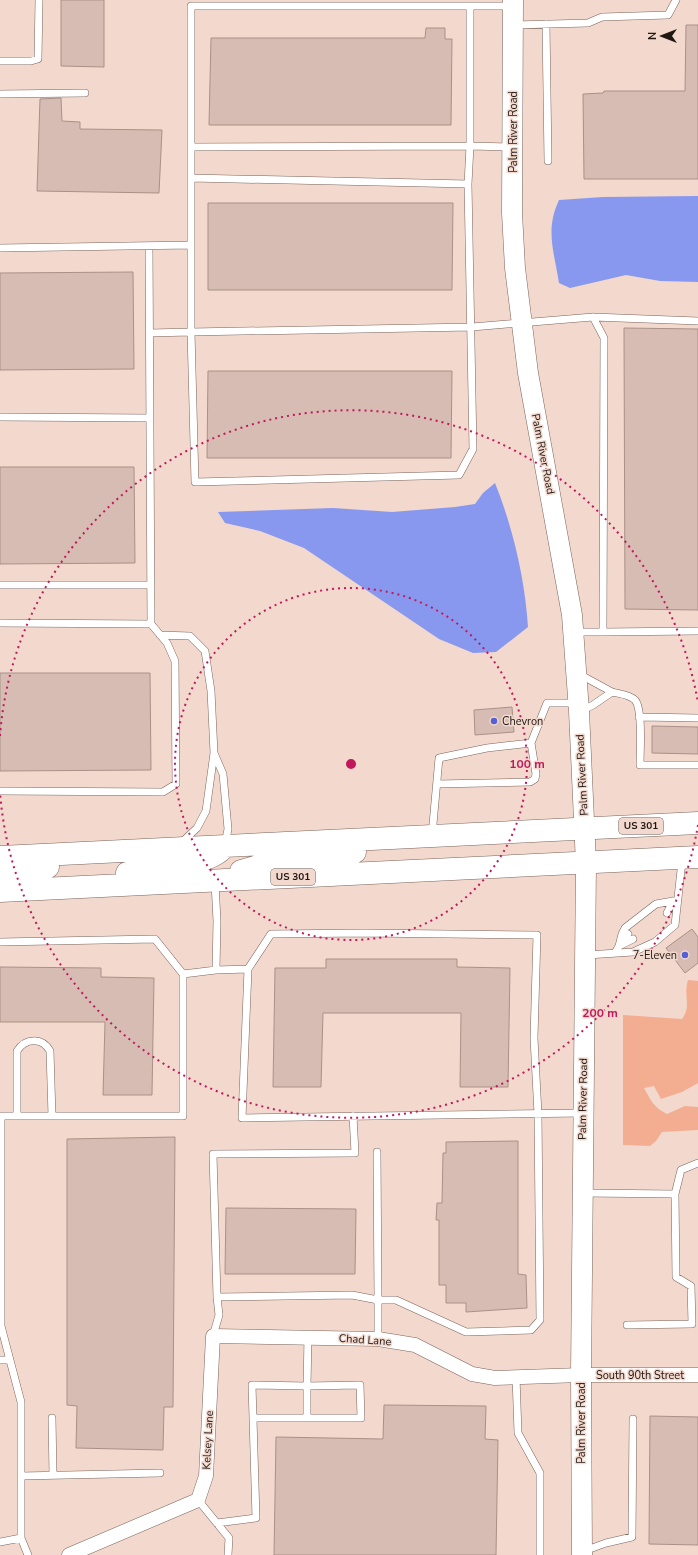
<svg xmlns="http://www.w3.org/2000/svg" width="698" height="1555" viewBox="0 0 698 1555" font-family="'Nunito Sans',sans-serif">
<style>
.green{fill:#f3ae92}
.water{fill:#8898ef}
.building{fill:#d6bcb2;stroke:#aa9188}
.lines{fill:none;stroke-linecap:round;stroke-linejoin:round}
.lane-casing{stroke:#7b645b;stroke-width:8}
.street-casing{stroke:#7b645b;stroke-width:15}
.secondary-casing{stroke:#7b645b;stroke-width:21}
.primary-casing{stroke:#7b645b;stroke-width:23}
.lane{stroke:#fff;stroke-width:7}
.street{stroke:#fff;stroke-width:14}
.secondary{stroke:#fff;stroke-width:20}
.primary{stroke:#fff;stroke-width:22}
.ring{fill:none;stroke:#c2185b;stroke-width:2;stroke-dasharray:2 4}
.poi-dot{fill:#555fd6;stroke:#f2d8cd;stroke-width:1.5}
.labels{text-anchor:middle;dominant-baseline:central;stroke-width:3;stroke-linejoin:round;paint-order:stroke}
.shield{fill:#f2d8cd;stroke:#5f514b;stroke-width:1}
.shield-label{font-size:10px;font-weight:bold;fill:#201713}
.street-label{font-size:11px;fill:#201713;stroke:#f2d8cd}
.poi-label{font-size:11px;fill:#201713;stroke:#f2d8cd;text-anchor:start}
.centre{fill:#c2185b;stroke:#f2d8cd;stroke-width:2}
.ring-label{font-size:12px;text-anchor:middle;font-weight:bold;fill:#c2185b;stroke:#f2d8cd;stroke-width:3;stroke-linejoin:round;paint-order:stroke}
</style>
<rect width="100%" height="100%" fill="#f2d8cd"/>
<!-- green -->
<path class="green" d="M 688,980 L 698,981 L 698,1083 L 682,1092 L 661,1099 L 654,1086 L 644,1088 C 650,1099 654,1108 667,1114 L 685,1106 L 698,1107 L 698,1130 L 662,1132 L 656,1141 L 650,1146 L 623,1145 L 623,1015 L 682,1019 C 692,1005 683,997 688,980 Z"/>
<!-- water -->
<path class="water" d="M 698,196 L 698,282 L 660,281 L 626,275 L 570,288 L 559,283 C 554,251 545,230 559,200 L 603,197 Z
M 495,483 C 513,528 525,579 528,627 L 496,652 L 473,653 L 439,639 L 304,548 L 260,531 L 225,523 L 218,512 L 333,508 L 392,512 L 455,507 L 475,504 L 483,493 Z"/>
<!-- building -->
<path class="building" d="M 61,0 L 104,0 L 104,67 L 61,66 Z
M 686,25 L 698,25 L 698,179 L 584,179 L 583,94 L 603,93 L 604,91 L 685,91 Z
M 426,28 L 445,28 L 445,39 L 452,39 L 451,125 L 209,125 L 211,38 L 425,38 Z
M 61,98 L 62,121 L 80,122 L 80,129 L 162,130 L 159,193 L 37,191 L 40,99 Z
M 208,203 L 453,203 L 452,290 L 208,290 Z
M 133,272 L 134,369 L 0,370 L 0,273 Z
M 624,328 L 698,329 L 698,610 L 625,609 Z
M 208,371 L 452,371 L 451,458 L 207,458 Z
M 0,467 L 134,467 L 135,563 L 0,564 Z
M 0,673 L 150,673 L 151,770 L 0,771 Z
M 512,707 L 514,732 L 475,735 L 474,710 Z
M 652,726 L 698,727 L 698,754 L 652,753 Z
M 692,929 L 698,937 L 698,963 L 685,973 L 666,948 Z
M 326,959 L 457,959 L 457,967 L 510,968 L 508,1087 L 460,1087 L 461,1013 L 323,1013 L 321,1087 L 273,1087 L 275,968 L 326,968 Z
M 0,967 L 101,968 L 101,977 L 154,978 L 152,1095 L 103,1095 L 105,1022 L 0,1022 Z
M 175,1137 L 173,1407 L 164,1407 L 163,1450 L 76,1448 L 77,1406 L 67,1405 L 67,1139 Z
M 518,1141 L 518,1274 L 526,1275 L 527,1308 L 466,1312 L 466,1303 L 446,1303 L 446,1285 L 439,1285 L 439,1220 L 436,1220 L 437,1203 L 442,1203 L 443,1153 L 446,1153 L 446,1142 Z
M 226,1208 L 356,1209 L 355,1274 L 225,1274 Z
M 384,1405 L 486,1406 L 485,1439 L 498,1440 L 496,1555 L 274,1555 L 276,1437 L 383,1439 Z
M 650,1416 L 698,1417 L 698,1545 L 649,1544 Z"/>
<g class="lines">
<!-- lane casing -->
<g class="lane-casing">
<path id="lane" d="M 470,6 L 470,146 L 512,147
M 546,24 L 548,161
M 515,25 L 588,23 L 602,17 L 668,15 L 676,0
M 0,61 L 31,61 L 38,59 L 39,0
M 0,94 L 85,93
M 191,147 L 470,146 L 468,184 L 473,449 L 459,475 L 195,482 L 191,332 L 472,327 L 593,317 L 698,321
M 191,178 L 468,184
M 0,248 L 191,245
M 593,317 L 604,338 L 603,632 L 698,631
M 150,333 L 191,332 L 191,6 L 513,6
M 0,417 L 149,418
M 0,585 L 151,585
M 0,623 L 151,624 L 149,246
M 575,632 L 603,632
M 160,635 L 190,636 L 205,651 L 211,691 L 214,753 L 206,811 L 197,828 L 181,843
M 579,674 L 612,692 L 593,705 L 581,711
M 612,692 C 619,694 629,694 635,700 C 643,709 640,752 640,765 L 698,765
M 639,717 L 698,718
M 214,753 L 223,774 L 228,829 L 225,844
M 437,784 L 530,782 L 535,779 L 536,774 L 531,743
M 0,791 L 163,792 L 176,784 L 175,661 L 167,643 L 151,624
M 432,835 L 439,758 L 487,748 L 531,743 L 547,703 L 577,703
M 215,883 L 217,921 L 216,970 L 248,969 L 242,1118 L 583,1113
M 667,913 L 673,901
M 628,934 L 619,946 L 633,939
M 0,942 L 155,939 L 183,974 L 216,970
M 615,953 L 619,946 L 622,934 L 625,928 L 656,904 L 673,901
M 587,955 L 633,952 L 655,942 L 675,925 L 682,861
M 248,969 L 271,934 L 364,933 L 537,935 L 534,1038 L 538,1114 L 540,1320 L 531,1330 L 466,1332 L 396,1300 L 378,1300 L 378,1339
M 0,1116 L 183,1116 L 183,974
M 1,1116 L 1,1326 L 21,1402 L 21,1538 L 28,1555
M 17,1116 L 17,1051 C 25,1038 42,1037 50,1051 L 52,1116
M 353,1116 L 355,1153 L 213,1154 L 217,1297 L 352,1295 L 378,1300 L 377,1152
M 585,1193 L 675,1194 L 681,1170 L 698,1163
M 627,1325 L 692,1324 L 691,1286 L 676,1277 L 675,1194
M 213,1336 L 219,1315 L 217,1297
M 0,1360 L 10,1360
M 516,1377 L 518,1433 L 540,1473 L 540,1555
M 52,1418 L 53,1475
M 253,1418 L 361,1418 L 360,1385 L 307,1386 L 307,1417
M 21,1476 L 160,1473
M 198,1500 L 229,1538 L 228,1555
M 217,1523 L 256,1518 L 252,1385 L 307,1386 L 308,1337
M 0,1542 L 21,1538
M 584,1551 L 606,1543 L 632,1537 L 633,1419"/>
</g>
<!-- street casing -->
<g class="street-casing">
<path id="street" d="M 69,1555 L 198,1500 L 206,1476 L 213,1336 L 378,1339 L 415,1345 L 472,1374 L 495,1378 L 581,1375 L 698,1375"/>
</g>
<!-- secondary casing -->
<g class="secondary-casing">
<path id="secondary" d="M 513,0 L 512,213 L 515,268 L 528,373 L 572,615 L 579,711 L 586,864 L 581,1375 L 582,1555"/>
</g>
<!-- primary casing -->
<g class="primary-casing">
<path id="primary" d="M 0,857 L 698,823
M 241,871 L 273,862 L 355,852
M 0,873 L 48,867
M 127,873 C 149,869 210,866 223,848
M 0,891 L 698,857"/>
</g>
<!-- lane -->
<use href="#lane" class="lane"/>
<!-- street -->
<use href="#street" class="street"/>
<!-- secondary -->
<use href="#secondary" class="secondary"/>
<!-- primary -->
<use href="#primary" class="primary"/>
</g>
<!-- distance rings -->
<g class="ring">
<circle cx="351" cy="764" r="176"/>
<path d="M698 825A352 352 0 0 1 0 792M0 736A352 352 0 0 1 698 703"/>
</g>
<!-- markers -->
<g class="poi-dot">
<circle cx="494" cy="721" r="4"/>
<circle cx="685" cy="955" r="4"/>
</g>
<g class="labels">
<!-- shield labels -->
<g class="shield">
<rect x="619" y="818" width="44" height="16" rx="3"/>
<rect x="271" y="869" width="44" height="16" rx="3"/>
</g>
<g class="shield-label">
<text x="641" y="826">US 301</text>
<text x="293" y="877">US 301</text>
</g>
<!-- street labels -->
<g class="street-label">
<text transform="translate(513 132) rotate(-90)">Palm River Road</text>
<text transform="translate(543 454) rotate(79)">Palm River Road</text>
<text transform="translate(582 775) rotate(-93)">Palm River Road</text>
<text transform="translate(583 1099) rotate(-89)">Palm River Road</text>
<text transform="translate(365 1340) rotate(4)">Chad Lane</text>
<text x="640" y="1375">South 90th Street</text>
<text transform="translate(581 1423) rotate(-90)">Palm River Road</text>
<text transform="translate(208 1440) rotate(-87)">Kelsey Lane</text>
</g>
<!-- poi labels -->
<g class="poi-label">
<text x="502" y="721">Chevron</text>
<text x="677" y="955" text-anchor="end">7-Eleven</text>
</g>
</g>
<circle cx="351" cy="764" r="6" class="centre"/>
<g class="ring-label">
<text x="527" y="768">100 m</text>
<text x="600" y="1017">200 m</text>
</g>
<!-- north arrow -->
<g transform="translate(662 36) rotate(270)" stroke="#f2d8cd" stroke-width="3" paint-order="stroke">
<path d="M0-3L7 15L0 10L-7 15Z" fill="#201713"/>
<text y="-6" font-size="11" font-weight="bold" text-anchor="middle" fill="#201713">N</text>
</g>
</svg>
